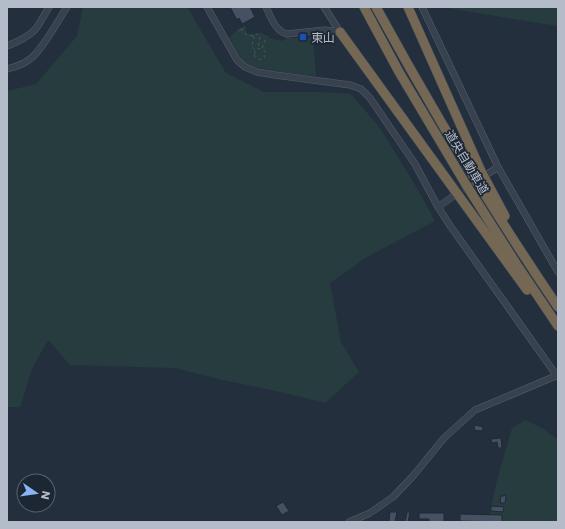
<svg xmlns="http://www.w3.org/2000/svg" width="565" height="529" viewBox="0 0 565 529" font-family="Poppins,'Noto Sans JP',sans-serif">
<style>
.green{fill:#263c3f}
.building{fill:#455162;stroke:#1f2835}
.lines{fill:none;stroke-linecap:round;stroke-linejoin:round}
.minor-tunnel{stroke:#3a4453;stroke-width:6;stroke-dasharray:6 3;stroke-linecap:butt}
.minor-casing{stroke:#565f6c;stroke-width:7}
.highway-casing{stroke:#434c59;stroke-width:10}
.path{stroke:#44595c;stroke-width:1;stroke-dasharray:3 3;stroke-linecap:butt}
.minor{stroke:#38414e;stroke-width:6}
.highway{stroke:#746855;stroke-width:9}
.transit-dot{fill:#1a4fb4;stroke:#1d2633;stroke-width:1.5}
.labels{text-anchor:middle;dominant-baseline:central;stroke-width:3.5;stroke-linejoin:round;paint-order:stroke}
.poi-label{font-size:12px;fill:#b4bcc9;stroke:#1d2633;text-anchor:start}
.street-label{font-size:12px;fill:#b4bcc9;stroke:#1d2633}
</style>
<rect width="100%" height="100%" fill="#242f3e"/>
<!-- green -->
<path class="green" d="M 83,7 L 188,7 L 190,12 L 226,73 L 264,92 L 320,92 L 351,94 L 380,128 L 414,183 L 435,221 L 367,257 L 330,283 L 341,342 L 359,372 L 325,403 L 285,393 L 223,380 L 175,368 L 70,365 L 48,340 L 33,367 L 20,407 L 7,407 L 7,91 L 36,84 L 77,36 Z
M 441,7 L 558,7 L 558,26 Z
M 245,26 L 247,34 L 262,33 L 270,38 L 281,41 L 287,38 L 301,38 L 313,37 L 316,76 L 279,72 L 251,66 L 241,59 L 229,38 L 238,29 Z
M 525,420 L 542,428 L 558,440 L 558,522 L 488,522 L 497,480 L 512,428 Z"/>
<!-- building -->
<path class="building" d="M 230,7 L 250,7 L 255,17 L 242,24 L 239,18 L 237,20 Z
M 475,425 L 483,427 L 482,431 L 474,430 Z
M 501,438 L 502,448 L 498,448 L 497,442 L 492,443 L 491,439 Z
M 504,495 L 506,496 L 505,503 L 500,503 L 501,496 L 504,496 Z
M 283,502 L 289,511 L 282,515 L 276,506 Z
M 491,506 L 504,507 L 503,512 L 491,511 Z
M 390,512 L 397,512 L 395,522 L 389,522 Z
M 407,512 L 410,512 L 408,522 L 405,522 Z
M 419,513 L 444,513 L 444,522 L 429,522 L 429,519 L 419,519 Z
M 460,514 L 502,515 L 502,522 L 460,521 Z"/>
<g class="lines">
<!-- minor-tunnel -->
<path class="minor-tunnel" d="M 455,195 L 479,180"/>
<!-- minor casing -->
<g class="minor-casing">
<path id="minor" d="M 207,7 L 237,60 L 245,67 L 257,72 L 275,75 L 350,85 L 361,89 L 370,98 L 415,164 L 438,207 L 451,227 L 557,376
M 266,7 C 271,17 275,31 287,34 L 325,30 L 340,32
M 324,7 L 340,32
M 422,7 L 498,167 L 558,272
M 7,46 C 17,42 31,36 37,27 C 41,21 45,14 49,7
M 7,69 C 15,67 24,64 30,59 C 43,49 57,22 67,7
M 489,173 L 498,167
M 438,207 L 452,197
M 349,522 L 370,513 L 393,497 L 413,476 L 444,438 L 475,410 L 558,375"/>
</g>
<!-- highway casing -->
<g class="highway-casing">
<path id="highway" d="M 364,7 L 399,72 L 465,183 L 517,265 L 558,326
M 376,7 C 432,110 492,210 558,307
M 408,7 L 481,171 L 505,216
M 340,32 L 527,290"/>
</g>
<!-- path -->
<path class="path" d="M 242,28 L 243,32 C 248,36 252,37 258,34 L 260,36 L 258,49
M 239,31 L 245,27
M 253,36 L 254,38 C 253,43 250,46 255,50
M 262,48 L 267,36
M254.5 54a5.5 5.5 0 1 1 11 0a5.5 5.5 0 1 1-11 0Z"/>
<!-- minor -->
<use href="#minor" class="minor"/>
<!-- highway -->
<use href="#highway" class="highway"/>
</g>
<!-- markers -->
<rect class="transit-dot" x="299" y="33" width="8" height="8" rx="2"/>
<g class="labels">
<!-- poi labels -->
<g class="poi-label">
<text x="311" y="37">東山</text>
</g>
<!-- street labels -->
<g class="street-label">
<text transform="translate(467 162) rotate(59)">道央自動車道</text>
</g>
</g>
<!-- border -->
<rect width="565" height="529" fill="none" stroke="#b4bcc9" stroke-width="16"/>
<!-- north arrow -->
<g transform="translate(36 493) rotate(103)"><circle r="19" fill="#1d2633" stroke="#59626f"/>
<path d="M0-3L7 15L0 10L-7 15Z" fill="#8ab4f8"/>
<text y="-6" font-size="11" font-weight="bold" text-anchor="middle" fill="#b4bcc9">N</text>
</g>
</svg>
